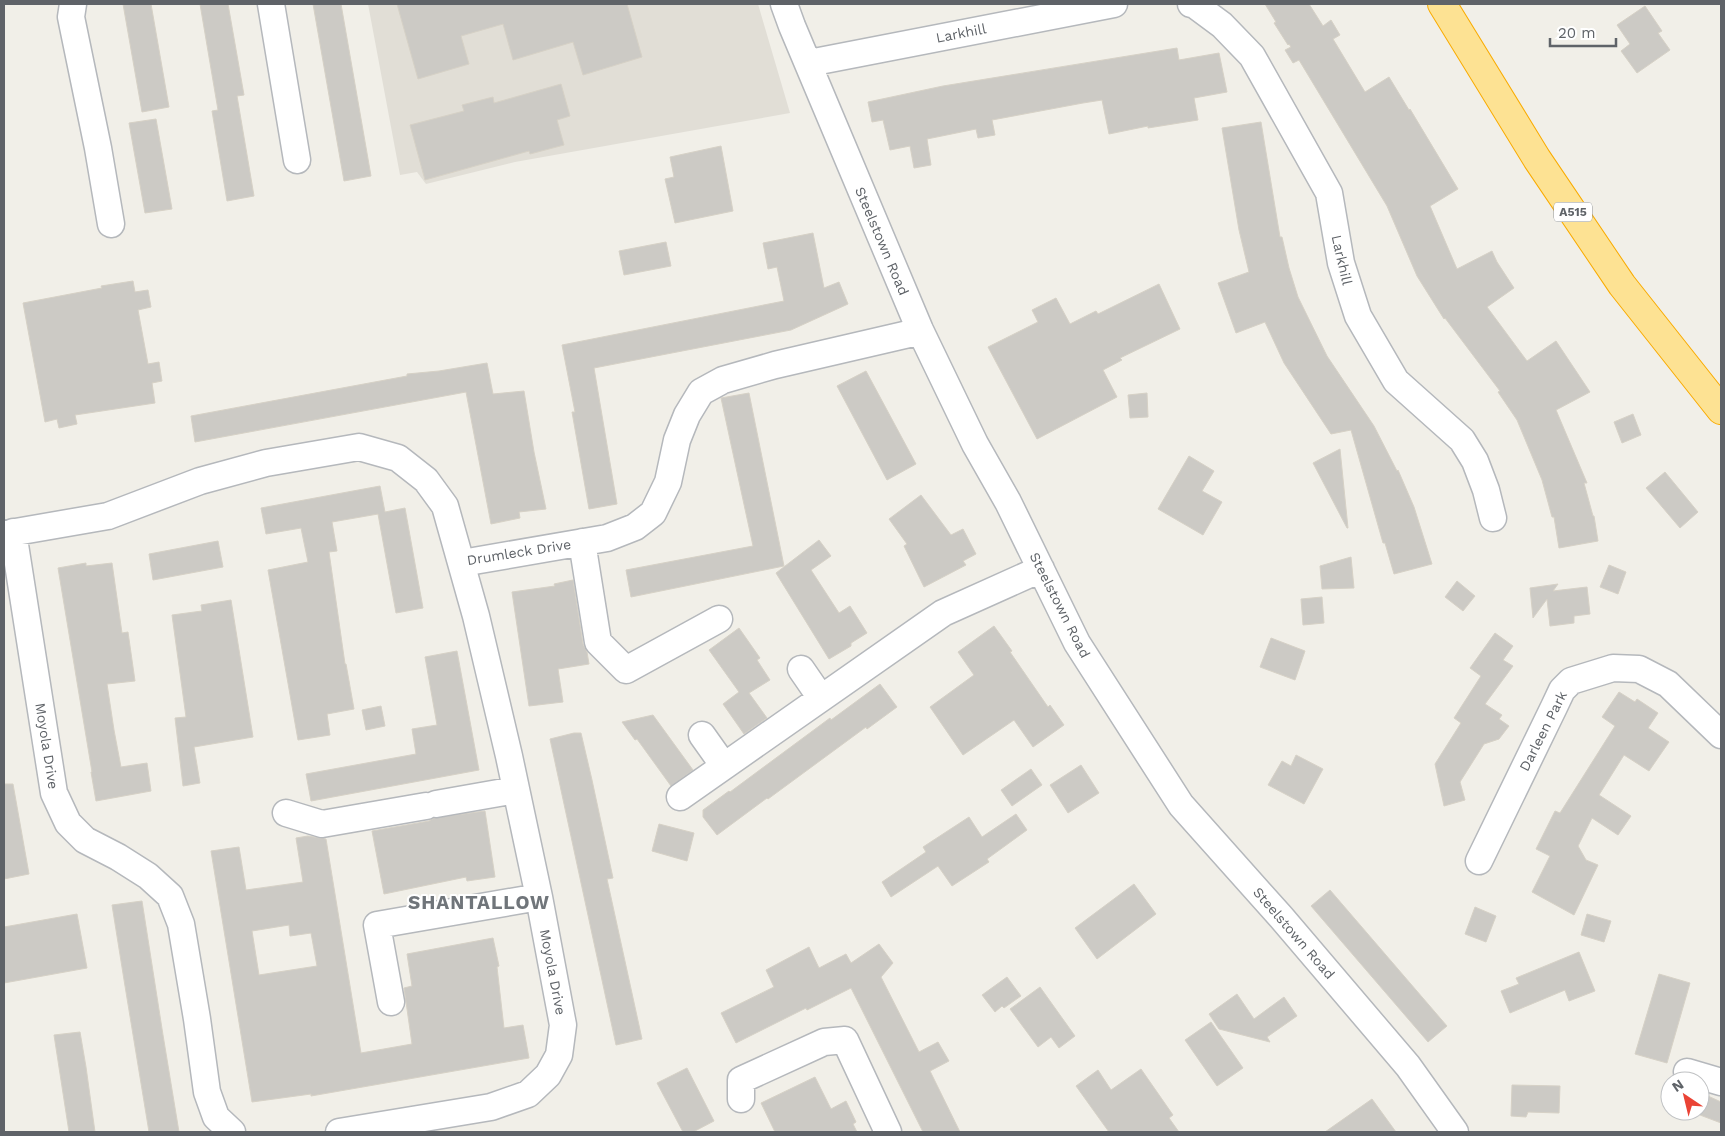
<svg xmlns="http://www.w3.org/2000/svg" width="1725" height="1136" viewBox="0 0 1725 1136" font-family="'Work Sans',sans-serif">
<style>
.education{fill:#e1ded6}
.building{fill:#cccac5;stroke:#d6d1c6;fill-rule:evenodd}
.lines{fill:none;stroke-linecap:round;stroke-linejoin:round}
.street-casing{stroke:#b5b8bc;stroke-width:29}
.highway-casing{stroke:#f9ab00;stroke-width:30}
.street{stroke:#fff;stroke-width:26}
.highway{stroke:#fde293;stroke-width:28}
.labels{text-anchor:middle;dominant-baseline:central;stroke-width:4;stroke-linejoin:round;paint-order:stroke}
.shield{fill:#fff;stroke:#8f9295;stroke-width:1}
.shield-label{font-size:12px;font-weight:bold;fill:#5f6368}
.street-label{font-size:14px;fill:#5f6368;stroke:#fff}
.district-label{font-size:19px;font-weight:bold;letter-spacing:1px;fill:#70757a;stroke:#fff}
</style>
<rect width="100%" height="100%" fill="#f1efe8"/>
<!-- education -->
<path class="education" d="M 368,4 L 758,4 L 790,113 L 515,162 L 426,184 L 417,172 L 400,175 Z"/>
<!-- building -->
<path class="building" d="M 123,4 L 151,4 L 169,107 L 142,112 Z
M 200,4 L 228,4 L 244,95 L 237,96 L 254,196 L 227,201 L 212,111 L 218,110 Z
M 313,4 L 341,4 L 371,176 L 344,181 Z
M 397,4 L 627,4 L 642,57 L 583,75 L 573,42 L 513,60 L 503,24 L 461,36 L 469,64 L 418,79 Z
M 1265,4 L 1309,4 L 1323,26 L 1331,20 L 1340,35 L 1333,39 L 1365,92 L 1389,77 L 1409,110 L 1410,109 L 1458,189 L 1430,206 L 1457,269 L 1492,251 L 1497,262 L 1514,288 L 1487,307 L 1527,361 L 1556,341 L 1590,392 L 1556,410 L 1587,483 L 1584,483 L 1593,516 L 1594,516 L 1598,541 L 1559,548 L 1554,517 L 1552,517 L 1542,480 L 1517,420 L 1498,392 L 1500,391 L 1445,318 L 1444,319 L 1417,276 L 1387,206 L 1299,60 L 1293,63 L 1285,50 L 1291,47 L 1289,44 L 1288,45 L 1274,23 L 1276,22 Z
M 1645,6 L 1662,31 L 1658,33 L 1670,50 L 1637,73 L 1621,51 L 1630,44 L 1617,25 Z
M 1177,48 L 1179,60 L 1219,53 L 1227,92 L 1194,98 L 1198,120 L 1148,128 L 1148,126 L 1109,134 L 1102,100 L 1083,103 L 992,120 L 995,135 L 978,138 L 976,129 L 927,139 L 931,165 L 914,168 L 910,146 L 890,150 L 883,120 L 872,122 L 868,102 L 943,86 Z
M 561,84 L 570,116 L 557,120 L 564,145 L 530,154 L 529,151 L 425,180 L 410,125 L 464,111 L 462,105 L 493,97 L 494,103 Z
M 156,119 L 172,209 L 145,213 L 129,123 Z
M 1261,122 L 1280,237 L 1282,237 L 1289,268 L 1298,297 L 1327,356 L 1374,426 L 1397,471 L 1398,470 L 1414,507 L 1432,564 L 1394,574 L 1385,543 L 1383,543 L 1351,430 L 1331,434 L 1284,363 L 1265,322 L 1236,333 L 1218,283 L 1249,272 L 1239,230 L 1222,128 Z
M 721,146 L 733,211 L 675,223 L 665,179 L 674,177 L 670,157 Z
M 813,233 L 824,288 L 839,282 L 848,304 L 791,330 L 594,368 L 617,504 L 589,509 L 572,412 L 575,412 L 562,345 L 784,301 L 777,267 L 768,269 L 763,243 Z
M 666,242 L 671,266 L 624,275 L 619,251 Z
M 133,281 L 135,292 L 148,290 L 151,307 L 138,310 L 148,364 L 159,362 L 162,381 L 152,383 L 155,403 L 75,415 L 77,424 L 59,428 L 57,419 L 45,422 L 23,303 L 102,288 L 101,286 Z
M 1159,284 L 1180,329 L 1120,358 L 1122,360 L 1103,370 L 1117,397 L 1037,439 L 988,347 L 1038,322 L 1032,310 L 1056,298 L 1070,324 L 1096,311 L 1098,314 Z
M 487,363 L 493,394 L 524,391 L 534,452 L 546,509 L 519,512 L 520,518 L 491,524 L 466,392 L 195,442 L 191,416 L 407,376 L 407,374 L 439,371 Z
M 866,371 L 916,464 L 887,480 L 837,386 Z
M 749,393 L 784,566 L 631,597 L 626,570 L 753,546 L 721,398 Z
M 1147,393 L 1148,417 L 1130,418 L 1128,395 Z
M 1633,414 L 1641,435 L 1622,443 L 1614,422 Z
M 1340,449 L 1348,528 L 1347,528 L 1313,463 Z
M 1189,456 L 1214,471 L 1202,491 L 1222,502 L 1203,535 L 1158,509 Z
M 1665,472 L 1698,512 L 1680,528 L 1646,488 Z
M 380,486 L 385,512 L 405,508 L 423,608 L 396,613 L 378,514 L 332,522 L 337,551 L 329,552 L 345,664 L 346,664 L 354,709 L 327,714 L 330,735 L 298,740 L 268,570 L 308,562 L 301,528 L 266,534 L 261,508 Z
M 921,495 L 951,535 L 963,529 L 976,554 L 963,561 L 966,565 L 924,587 L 904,546 L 907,544 L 889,519 Z
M 819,540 L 831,556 L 811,570 L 839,613 L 850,606 L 867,633 L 851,643 L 851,646 L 829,659 L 776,573 Z
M 218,541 L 223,567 L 153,580 L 149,554 Z
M 1351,557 L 1354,588 L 1322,589 L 1320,566 Z
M 86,563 L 86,566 L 112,563 L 122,633 L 128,632 L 135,681 L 107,684 L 114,730 L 121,767 L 147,763 L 151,791 L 96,801 L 91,772 L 92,772 L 58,568 Z
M 1609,565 L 1626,572 L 1618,594 L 1600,587 Z
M 573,580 L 583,644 L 587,652 L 589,664 L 558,669 L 563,702 L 529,706 L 512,592 L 555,586 L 554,584 Z
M 1457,581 L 1475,596 L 1463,611 L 1445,597 Z
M 1558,584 L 1553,591 L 1587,587 L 1590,614 L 1574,616 L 1574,623 L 1550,626 L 1547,599 L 1533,618 L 1530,588 Z
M 1322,597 L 1324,623 L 1303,625 L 1301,599 Z
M 231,600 L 253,737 L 194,747 L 200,783 L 183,786 L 175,718 L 186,717 L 172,615 L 202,611 L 201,605 Z
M 994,626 L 1012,651 L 1010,652 L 1048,707 L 1050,705 L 1064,725 L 1033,747 L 1014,720 L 963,755 L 930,707 L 974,675 L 958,652 Z
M 739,628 L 760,658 L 757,660 L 770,680 L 749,693 L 767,718 L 744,734 L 723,704 L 739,692 L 709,650 Z
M 1495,633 L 1513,646 L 1503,660 L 1513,666 L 1485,704 L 1502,715 L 1499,719 L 1509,726 L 1499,739 L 1484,744 L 1460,782 L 1465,800 L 1444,806 L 1435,764 L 1461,723 L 1454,718 L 1481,676 L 1470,668 Z
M 1271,638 L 1305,651 L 1295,680 L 1260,667 Z
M 457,651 L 479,770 L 311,801 L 306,774 L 416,754 L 412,729 L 437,725 L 425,657 Z
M 880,684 L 897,707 L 867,729 L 866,727 L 768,799 L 767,798 L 717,835 L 703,817 L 703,810 L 729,791 L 730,792 L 830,718 L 831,720 Z
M 1619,692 L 1635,702 L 1637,699 L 1658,713 L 1648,728 L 1669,742 L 1649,771 L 1624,755 L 1599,795 L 1631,816 L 1618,835 L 1592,818 L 1578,846 L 1586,860 L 1598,865 L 1574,915 L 1532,892 L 1550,856 L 1536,849 L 1555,811 L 1560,813 L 1615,726 L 1602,717 Z
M 381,706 L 385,726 L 366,730 L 362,710 Z
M 653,715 L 693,770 L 671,786 L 637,739 L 635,740 L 622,722 Z
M 574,733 L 581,733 L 592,780 L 613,878 L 607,879 L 642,1039 L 616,1045 L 550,739 Z
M 1296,755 L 1323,769 L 1304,804 L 1268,785 L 1282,761 L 1291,766 Z
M 1081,765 L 1099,793 L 1068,813 L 1050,785 Z
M 1031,769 L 1042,785 L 1012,806 L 1001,790 Z
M 4,784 L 13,784 L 29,874 L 4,879 Z
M 485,811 L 495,877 L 467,881 L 466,877 L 384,894 L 372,831 L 429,821 L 434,818 Z
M 1016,814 L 1027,830 L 987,859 L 989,862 L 952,886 L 938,866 L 891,897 L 882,882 L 926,852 L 923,847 L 969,817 L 982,837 Z
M 659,824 L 694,833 L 687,861 L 652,851 Z
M 308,836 L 326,839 L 361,1053 L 412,1044 L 404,988 L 412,986 L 407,954 L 493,938 L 499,966 L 497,967 L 504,1028 L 523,1025 L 529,1058 L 311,1096 L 311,1094 L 252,1102 L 211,851 L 239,847 L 246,890 L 303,882 L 296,838 ZM 289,925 L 290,936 L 311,933 L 317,966 L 259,975 L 252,931 Z
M 1134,884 L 1156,914 L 1097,959 L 1075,928 Z
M 1330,890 L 1447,1026 L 1428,1042 L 1311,906 Z
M 142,901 L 163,1035 L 179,1132 L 149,1132 L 125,986 L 112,905 Z
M 1475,907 L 1496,916 L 1486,942 L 1465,934 Z
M 77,914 L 87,968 L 4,983 L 4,927 Z
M 1587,914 L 1611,921 L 1604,942 L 1581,935 Z
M 879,944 L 893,963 L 881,977 L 919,1052 L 938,1042 L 949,1061 L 930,1071 L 960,1132 L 923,1132 L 851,988 L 807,1010 L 806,1008 L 736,1043 L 721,1013 L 774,987 L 766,970 L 809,947 L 819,968 L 846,954 L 851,963 Z
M 1579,952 L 1595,991 L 1569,1001 L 1565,990 L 1510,1013 L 1501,991 L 1519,984 L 1516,978 Z
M 1659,974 L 1690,983 L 1667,1063 L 1635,1054 Z
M 1007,977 L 1021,996 L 1004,1008 L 1002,1006 L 995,1012 L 982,995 Z
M 1040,987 L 1075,1036 L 1059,1048 L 1051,1037 L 1038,1047 L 1010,1009 Z
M 1237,994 L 1254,1019 L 1284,997 L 1297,1016 L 1267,1037 L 1270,1042 L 1219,1029 L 1209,1014 Z
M 1211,1022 L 1243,1068 L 1217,1086 L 1185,1040 Z
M 80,1032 L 86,1067 L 95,1132 L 69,1132 L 54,1035 Z
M 687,1068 L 714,1121 L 693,1132 L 683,1132 L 657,1083 Z
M 1141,1069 L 1173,1115 L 1169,1118 L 1179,1132 L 1109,1132 L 1076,1086 L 1098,1070 L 1111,1090 Z
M 815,1077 L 831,1109 L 846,1101 L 856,1122 L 853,1124 L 857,1132 L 775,1132 L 761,1103 Z
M 1512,1085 L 1560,1086 L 1559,1113 L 1528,1112 L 1526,1117 L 1511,1116 Z
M 1708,1096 L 1721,1102 L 1721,1123 L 1700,1115 Z
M 1372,1099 L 1396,1132 L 1325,1132 Z"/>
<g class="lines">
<!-- street casing -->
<g class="street-casing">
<path id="street" d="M 73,4 L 71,17 L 98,148 L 111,224
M 271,4 L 297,160
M 784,4 L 792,26 L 920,330 L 975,444 L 1008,502 L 1077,643 L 1181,805 L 1281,917 L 1408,1066 L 1455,1132
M 1191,4 L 1195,5 L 1222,25 L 1252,56 L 1329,193 L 1341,263 L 1358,316 L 1396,381 L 1462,440 L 1475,461 L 1486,490 L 1493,518
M 809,63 L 1114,4
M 13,532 L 54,793 L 68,823 L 85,840 L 118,857 L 148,876 L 170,896 L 181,924 L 197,1019 L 207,1092 L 216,1117 L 232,1132
M 4,534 L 108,516 L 200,481 L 266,463 L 359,447 L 398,458 L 426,480 L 445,506 L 476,616 L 509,756 L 539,897 L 563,1025 L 559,1055 L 548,1075 L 528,1094 L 491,1107 L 339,1132
M 582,542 L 598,642 L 626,670 L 719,619
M 462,563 L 607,538 L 635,527 L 653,513 L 668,482 L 677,440 L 687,415 L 701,392 L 723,380 L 775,365 L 913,333 L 920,330
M 801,669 L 821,698
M 702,735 L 724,766
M 680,797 L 943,613 L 1041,569
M 436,804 L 516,790
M 286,813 L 322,824 L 426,806
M 1479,861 L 1554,707 L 1562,690 L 1571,681 L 1613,668 L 1639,669 L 1668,684 L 1721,735
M 391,1002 L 377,925 L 539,897
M 1687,1072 L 1721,1082
M 741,1099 L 741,1080 L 824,1042 L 845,1040 L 888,1132"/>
</g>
<!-- highway casing -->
<g class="highway-casing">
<path id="highway" d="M 1442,4 L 1537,159 L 1622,285 L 1721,410"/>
</g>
<!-- street -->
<use href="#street" class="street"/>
<!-- highway -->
<use href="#highway" class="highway"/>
</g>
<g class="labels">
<!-- shield labels -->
<rect class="shield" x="1554" y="202.5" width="38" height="19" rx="4"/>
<g class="shield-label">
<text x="1573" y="212">A515</text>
</g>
<!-- street labels -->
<g class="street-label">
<text transform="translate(961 33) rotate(-11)">Larkhill</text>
<text transform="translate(882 241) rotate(67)">Steelstown Road</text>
<text transform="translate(1342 260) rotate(77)">Larkhill</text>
<text transform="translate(519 552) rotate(-9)">Drumleck Drive</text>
<text transform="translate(1060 605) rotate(63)">Steelstown Road</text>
<text transform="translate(1543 731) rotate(-63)">Darleen Park</text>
<text transform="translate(47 746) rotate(81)">Moyola Drive</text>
<text transform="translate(1294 933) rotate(49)">Steelstown Road</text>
<text transform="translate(553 972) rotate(79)">Moyola Drive</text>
</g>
<!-- district labels -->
<g class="district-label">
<text x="479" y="902">SHANTALLOW</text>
</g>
</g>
<!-- border -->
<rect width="1725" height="1136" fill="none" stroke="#5f6368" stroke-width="10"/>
<!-- north arrow -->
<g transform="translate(1685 1096) rotate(325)"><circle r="24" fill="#ffffff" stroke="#bfc1c3"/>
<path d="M0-4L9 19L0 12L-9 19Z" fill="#ea4335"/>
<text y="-8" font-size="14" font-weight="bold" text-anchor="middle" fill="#5f6368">N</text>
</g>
<!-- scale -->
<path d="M1550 38v8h66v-8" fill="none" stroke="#5f6368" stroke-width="2.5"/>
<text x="1558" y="38" font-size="15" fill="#5f6368" stroke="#ffffff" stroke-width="4" paint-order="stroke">20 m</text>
</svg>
